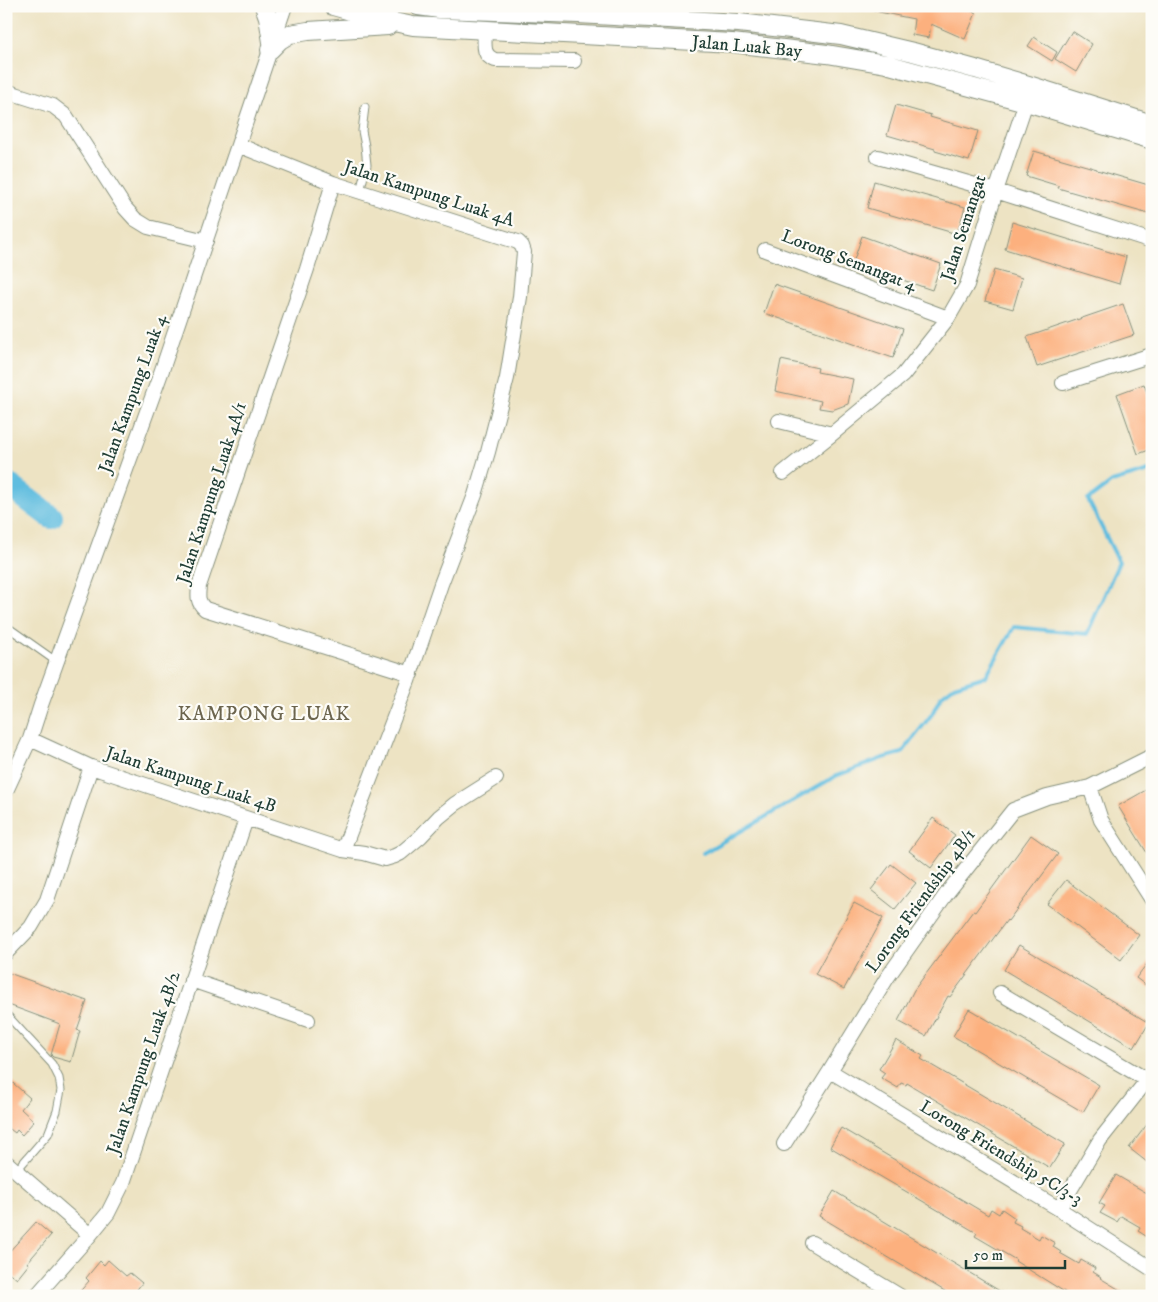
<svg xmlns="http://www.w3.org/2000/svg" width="1158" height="1302" viewBox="0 0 1158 1302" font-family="'IM FELL DW Pica',serif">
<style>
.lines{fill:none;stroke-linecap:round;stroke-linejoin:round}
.stream{stroke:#61bddf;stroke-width:4}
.river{stroke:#61bddf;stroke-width:24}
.building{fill:#fcb07e}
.service-casing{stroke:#86907c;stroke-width:9}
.minor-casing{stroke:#86907c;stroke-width:16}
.tertiary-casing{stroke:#86907c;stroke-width:20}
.service{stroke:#fff;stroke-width:7}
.minor{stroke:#fff;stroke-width:14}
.tertiary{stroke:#fff;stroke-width:18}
.labels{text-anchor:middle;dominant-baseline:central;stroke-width:4.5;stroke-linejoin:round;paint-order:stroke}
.street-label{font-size:18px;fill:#1f3d34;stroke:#fdfcf7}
.quarter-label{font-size:20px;letter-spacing:1px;fill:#6c654e;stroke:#fdfcf7}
</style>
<rect width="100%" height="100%" fill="#fdfcf7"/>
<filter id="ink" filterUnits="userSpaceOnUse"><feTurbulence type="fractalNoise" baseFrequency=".02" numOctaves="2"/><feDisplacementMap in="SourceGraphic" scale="10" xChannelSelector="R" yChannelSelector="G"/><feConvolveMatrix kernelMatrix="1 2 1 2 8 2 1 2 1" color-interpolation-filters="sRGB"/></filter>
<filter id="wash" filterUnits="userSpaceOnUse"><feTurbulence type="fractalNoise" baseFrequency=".0096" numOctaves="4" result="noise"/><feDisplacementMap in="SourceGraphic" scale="20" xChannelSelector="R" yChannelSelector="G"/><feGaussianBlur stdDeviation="1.12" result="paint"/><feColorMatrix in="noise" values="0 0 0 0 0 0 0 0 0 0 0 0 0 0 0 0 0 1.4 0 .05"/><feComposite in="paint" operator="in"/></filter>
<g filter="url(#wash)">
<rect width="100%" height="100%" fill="#ede3c3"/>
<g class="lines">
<!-- stream -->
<path class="stream" d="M 703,853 L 836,776 L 883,758 L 902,753 L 932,714 L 941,696 L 954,686 L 986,676 L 1014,627 L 1087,634 L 1119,562 L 1088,500 L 1112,482 L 1152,470"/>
<!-- river -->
<path class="river" d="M 6,483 L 51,517"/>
</g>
<g id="blocks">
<!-- building -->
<path class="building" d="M 875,6 L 961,6 L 976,13 L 965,39 L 931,24 L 929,38 L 912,35 L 914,19 L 874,11 Z
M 1072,31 L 1092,44 L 1076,72 L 1055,59 Z
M 1034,37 L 1057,52 L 1052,61 L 1028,46 Z
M 896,105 L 931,115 L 930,117 L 978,131 L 969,161 L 935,151 L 935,149 L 887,135 Z
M 1034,151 L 1097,169 L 1097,170 L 1152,186 L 1152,215 L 1058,188 L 1059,186 L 1026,176 Z
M 874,181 L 965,207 L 957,234 L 867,208 Z
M 1012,222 L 1126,257 L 1119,284 L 1005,249 Z
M 862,236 L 941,264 L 932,290 L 853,263 Z
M 994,270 L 1022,278 L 1013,309 L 985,301 Z
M 774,284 L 903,329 L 893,358 L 764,313 Z
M 1123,304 L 1134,335 L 1037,367 L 1027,337 Z
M 781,360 L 818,368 L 817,372 L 853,379 L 848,404 L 832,410 L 819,408 L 821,401 L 775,391 Z
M 1144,384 L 1152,407 L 1152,449 L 1138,454 L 1117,394 Z
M 1146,790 L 1152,799 L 1152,861 L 1118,806 Z
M 933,818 L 955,835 L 931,868 L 909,851 Z
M 1031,835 L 1058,854 L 1008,921 L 1007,920 L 950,997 L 948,996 L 926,1036 L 898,1021 L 914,990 L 973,911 L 975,912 Z
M 891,864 L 916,883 L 895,909 L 871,890 Z
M 1066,880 L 1139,935 L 1121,960 L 1047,904 Z
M 854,903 L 883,918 L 844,989 L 815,974 Z
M 1019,945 L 1149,1023 L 1134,1048 L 1004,970 Z
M 1152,957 L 1152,990 L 1136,978 Z
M 6,972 L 87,1001 L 77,1030 L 80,1031 L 71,1062 L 53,1057 L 51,1055 L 60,1024 L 6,1004 Z
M 969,1009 L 1099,1085 L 1083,1112 L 953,1036 Z
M 896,1040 L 923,1056 L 921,1059 L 1065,1144 L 1050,1168 L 907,1083 L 906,1085 L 901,1083 L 898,1088 L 881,1078 L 885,1073 L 879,1069 Z
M 6,1077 L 30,1098 L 21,1109 L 34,1121 L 22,1135 L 17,1130 L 15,1133 L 6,1126 Z
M 1152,1118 L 1152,1166 L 1129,1148 Z
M 841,1128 L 988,1215 L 991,1209 L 999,1214 L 1002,1209 L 1015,1218 L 1013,1222 L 1021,1226 L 1020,1228 L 1039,1239 L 1041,1235 L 1055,1243 L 1053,1247 L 1061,1252 L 1060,1253 L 1079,1264 L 1081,1260 L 1095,1268 L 1093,1272 L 1101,1277 L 1100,1278 L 1130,1296 L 1071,1296 L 1015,1261 L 1016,1260 L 975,1236 L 977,1233 L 830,1147 Z
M 1116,1175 L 1152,1196 L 1152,1240 L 1138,1231 L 1140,1227 L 1121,1216 L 1117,1222 L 1100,1213 L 1105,1206 L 1099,1203 Z
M 834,1191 L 960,1267 L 1008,1296 L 953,1296 L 819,1216 Z
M 36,1222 L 51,1235 L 27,1263 L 29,1264 L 17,1279 L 6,1270 L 6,1255 Z
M 108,1260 L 126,1276 L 130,1273 L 142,1283 L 132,1296 L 76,1296 L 89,1281 L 86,1278 L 100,1261 L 104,1265 Z"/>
</g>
</g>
<g filter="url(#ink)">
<use href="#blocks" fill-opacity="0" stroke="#86907c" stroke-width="1"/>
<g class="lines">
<!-- service casing -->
<g class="service-casing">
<path id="service" d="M 360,191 L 367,165 L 365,146 L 362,131 L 365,107
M 6,626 L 57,662
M 6,1014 L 52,1064 L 59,1078 L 61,1090 L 57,1111 L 48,1134 L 16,1171"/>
</g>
<!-- minor casing -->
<g class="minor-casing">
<path id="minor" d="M 485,30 C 485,43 481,55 495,60 L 574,61
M 6,91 L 53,106 L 66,116 L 125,208 L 135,219 L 148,227 L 206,241
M 238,145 L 333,183 L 518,242 L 522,246 L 524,252 L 520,297 L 507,378 L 488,452 L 475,495 L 441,584 L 408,681 L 343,850
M 878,157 L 996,191 L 1152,241
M 333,183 L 307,269 L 199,586 C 198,596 197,602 205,609 L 411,674
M 765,250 L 948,318
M 1063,383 L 1152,355
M 779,421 L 832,434
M 783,473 L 832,434 L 903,375 L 948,318 L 967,285 L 996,191 L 1026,102
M 30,739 L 91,767 L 343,850 L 364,853 L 385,859 L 395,856 L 401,853 L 420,837 L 439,817 L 455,804 L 496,778
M 1090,787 L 1101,820 L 1152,900
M 6,791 L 30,739 L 41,705 L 162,370 L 285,6
M 6,953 L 31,927 L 47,900 L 91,767
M 191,980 L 308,1020
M 1000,993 L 1147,1080
M 830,1071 L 1059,1209 L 1152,1269
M 784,1144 L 830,1071 L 887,978 L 947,893 L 1013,810 L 1047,797 L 1090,787 L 1152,756
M 6,1162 L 90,1235
M 1059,1209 L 1100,1140 L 1152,1074
M 812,1243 L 900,1296
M 36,1296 L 90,1235 L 108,1213 L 123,1183 L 246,819"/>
</g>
<!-- tertiary casing -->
<g class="tertiary-casing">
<path id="tertiary" d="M 264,6 L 268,17 L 272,42
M 333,6 L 379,19 L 413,26 L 732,43 L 827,54 L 886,64 L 1026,102 L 1152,140
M 418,6 L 440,9 L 578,14 L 739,23 L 841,35 L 913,52 L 975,69 L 1032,86 L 1152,124
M 270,50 L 280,40 L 290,34 L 308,31 L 388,26"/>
</g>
<!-- service -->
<use href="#service" class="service"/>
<!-- minor -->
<use href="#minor" class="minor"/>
<!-- tertiary -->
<use href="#tertiary" class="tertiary"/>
</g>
</g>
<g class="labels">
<!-- street labels -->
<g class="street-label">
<text transform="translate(747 47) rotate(5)">Jalan Luak Bay</text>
<text transform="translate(429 194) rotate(18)">Jalan Kampung Luak 4A</text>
<text transform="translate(964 228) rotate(-72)">Jalan Semangat</text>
<text transform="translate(849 261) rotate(21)">Lorong Semangat 4</text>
<text transform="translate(133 394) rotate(-70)">Jalan Kampung Luak 4</text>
<text transform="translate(212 493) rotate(-72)">Jalan Kampung Luak 4A/1</text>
<text transform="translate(191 780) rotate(18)">Jalan Kampung Luak 4B</text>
<text transform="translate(921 901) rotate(-54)">Lorong Friendship 4B/1</text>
<text transform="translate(144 1063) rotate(-71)">Jalan Kampung Luak 4B/2</text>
<text transform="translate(1001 1153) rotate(31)">Lorong Friendship 5C/3-3</text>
</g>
<!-- quarter labels -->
<g class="quarter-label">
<text x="264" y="714">KAMPONG LUAK</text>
</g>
</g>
<!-- margin -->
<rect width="1158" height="1302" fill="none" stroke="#fdfcf7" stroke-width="25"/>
<!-- scale -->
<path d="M966 1260v8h99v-8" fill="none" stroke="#1f3d34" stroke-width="2.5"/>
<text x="973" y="1260" font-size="15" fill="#1f3d34" stroke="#fdfcf7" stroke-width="4" paint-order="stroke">50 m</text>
</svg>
